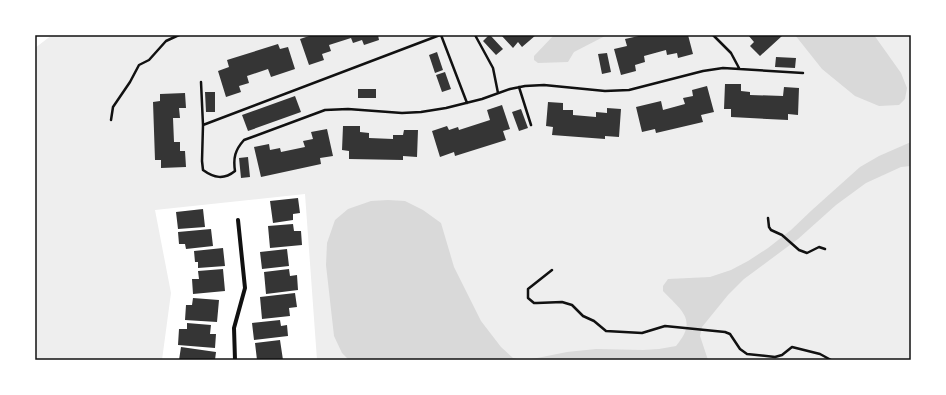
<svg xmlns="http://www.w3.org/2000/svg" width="946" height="395" viewBox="0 0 946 395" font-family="'Zilla Slab',serif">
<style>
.green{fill:#eee}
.water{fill:#d9d9d9}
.building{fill:#353535}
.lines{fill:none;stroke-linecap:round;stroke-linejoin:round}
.service{stroke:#111;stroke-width:2.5}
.minor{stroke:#111;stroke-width:4}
.neatline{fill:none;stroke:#111;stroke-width:1.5}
</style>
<rect width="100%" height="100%" fill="#fff"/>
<!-- green -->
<path class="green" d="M 52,35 L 911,35 L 911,360 L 317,360 L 305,194 L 155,210 L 171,293 L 162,360 L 37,360 L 35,341 L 35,48 Z"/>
<!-- water -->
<path class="water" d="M 554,35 L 607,35 L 574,52 L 568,62 L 538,63 L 534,60 L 534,56 Z
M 795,35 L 874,35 L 901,73 L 907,88 L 905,99 L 899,105 L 879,106 L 855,96 L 822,69 Z
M 911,142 L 911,166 L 901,167 L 866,183 L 836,205 L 798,239 L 744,279 L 728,295 L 702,327 L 700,336 L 708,360 L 527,360 L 567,352 L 596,349 L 643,350 L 659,349 L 676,346 C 698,320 682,311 663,291 L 663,286 L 668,279 L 710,277 L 731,270 L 748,261 L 768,248 L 791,230 L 812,210 L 860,167 L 879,156 Z
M 388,200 L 405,201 L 423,210 L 441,223 L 454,267 L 481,321 L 501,347 L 513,358 L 522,360 L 349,360 L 342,353 L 334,336 L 326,265 L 327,243 L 335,220 L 348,209 L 371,201 Z"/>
<!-- building -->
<path class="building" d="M 312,35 L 378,35 L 379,40 L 364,45 L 362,40 L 353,43 L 351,38 L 329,45 L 331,51 L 322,54 L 324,60 L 309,65 L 300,39 Z
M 489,35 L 490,35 L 503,49 L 496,55 L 483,41 Z
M 501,35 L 536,35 L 522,47 L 518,42 L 513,48 Z
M 643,35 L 688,35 L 693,54 L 678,58 L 677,53 L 667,55 L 666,50 L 644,56 L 645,62 L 635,65 L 636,71 L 621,75 L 614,49 L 627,46 L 625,39 Z
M 748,35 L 782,35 L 782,36 L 760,56 L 750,46 L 754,42 Z
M 278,44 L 280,49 L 288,47 L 295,69 L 271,77 L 268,69 L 247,76 L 249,83 L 239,86 L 241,92 L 226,97 L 218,71 L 229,67 L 227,60 Z
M 437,52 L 443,70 L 435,73 L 429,55 Z
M 607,53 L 611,72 L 602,74 L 598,54 Z
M 776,57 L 796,58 L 795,68 L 775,67 Z
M 445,72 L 451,89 L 442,92 L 436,75 Z
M 725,84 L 741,84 L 741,91 L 750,92 L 750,95 L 783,96 L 784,87 L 799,88 L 798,115 L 788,114 L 788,120 L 731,117 L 731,109 L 724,109 Z
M 707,86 L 714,112 L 701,115 L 703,122 L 656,133 L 655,129 L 642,132 L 636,107 L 661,101 L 663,110 L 685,104 L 683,98 L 693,96 L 692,90 Z
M 358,89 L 376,89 L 376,98 L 358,98 Z
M 205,92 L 215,92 L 215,112 L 206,112 Z
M 185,93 L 186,108 L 179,108 L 180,118 L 173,118 L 174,142 L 180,142 L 180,151 L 185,151 L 186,167 L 161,168 L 161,160 L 155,160 L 153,102 L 160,101 L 160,94 Z
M 295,96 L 301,112 L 248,131 L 242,115 Z
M 548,102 L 563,103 L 563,110 L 573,110 L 573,115 L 596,117 L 596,112 L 607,113 L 607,108 L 621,109 L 619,137 L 605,136 L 605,139 L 552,135 L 553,127 L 546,126 Z
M 502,105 L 510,129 L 503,131 L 506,140 L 455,156 L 454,152 L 440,157 L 432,131 L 447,126 L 449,130 L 458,127 L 459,130 L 490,120 L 487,110 Z
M 521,109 L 528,128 L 519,131 L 512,112 Z
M 343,126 L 360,126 L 360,132 L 369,133 L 369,138 L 393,139 L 393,135 L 403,135 L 404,130 L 418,130 L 417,157 L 403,156 L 403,160 L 349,159 L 349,151 L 342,150 Z
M 327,129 L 333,156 L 320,158 L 321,164 L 261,177 L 254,147 L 269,144 L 270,150 L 280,148 L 281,152 L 305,147 L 303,141 L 313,139 L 311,132 Z
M 248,157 L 250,177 L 241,178 L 239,158 Z
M 298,198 L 300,213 L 293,214 L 293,220 L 273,223 L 270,201 Z
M 203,209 L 205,227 L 178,229 L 176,212 Z
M 293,224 L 294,231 L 301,231 L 302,245 L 270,248 L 268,226 Z
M 211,229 L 213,246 L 186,249 L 185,244 L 179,244 L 178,232 Z
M 223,248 L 225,266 L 198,268 L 198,262 L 195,262 L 194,251 Z
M 287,249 L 289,266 L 262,269 L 260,252 Z
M 223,269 L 225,291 L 193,294 L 192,279 L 199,279 L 198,271 Z
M 289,269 L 290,276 L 297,275 L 298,290 L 266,294 L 264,272 Z
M 295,293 L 297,307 L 289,308 L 290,316 L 262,319 L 260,297 Z
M 193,298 L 219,300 L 217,322 L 185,320 L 186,305 L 192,305 Z
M 280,320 L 281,326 L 287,325 L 288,336 L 254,340 L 252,323 Z
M 187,323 L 211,325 L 210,334 L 216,334 L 215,348 L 178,345 L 179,329 L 187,329 Z
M 280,340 L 283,360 L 257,360 L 255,343 Z
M 181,347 L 216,352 L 215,360 L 179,360 Z"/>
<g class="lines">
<!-- service -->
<path class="service" d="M 441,35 L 467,103
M 475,35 L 493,68 L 498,93
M 713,35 L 731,53 L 739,68
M 201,82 L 203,125 L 202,161 L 203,170 C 214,178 224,180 235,171 C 233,158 235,150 244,140 L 325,110 L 348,109 L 402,113 L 421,112 L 446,108 L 482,99 L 510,89 L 525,86 L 544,85 L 605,91 L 629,90 L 703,71 L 723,68 L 803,73
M 519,87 L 531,125
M 111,120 L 113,107 L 130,82 L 139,65 L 149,60 L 166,41 L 179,35
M 203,125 L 440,35
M 768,218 L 769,227 L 771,230 L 782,235 L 799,250 L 807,253 L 819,247 L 825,249
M 552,270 L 528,289 L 528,298 L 534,303 L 537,303 L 562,302 L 572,305 L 583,316 L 594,321 L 606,331 L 642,333 L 665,326 L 725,332 L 730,334 L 740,349 L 747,354 L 775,357 L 782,355 L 792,347 L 820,354 L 831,360"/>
<!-- minor -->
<path class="minor" d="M 235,360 L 234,328 L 245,288 L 238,220"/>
</g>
<!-- border -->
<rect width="946" height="395" fill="none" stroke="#ffffff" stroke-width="72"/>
<rect x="36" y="36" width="874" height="323" class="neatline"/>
</svg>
